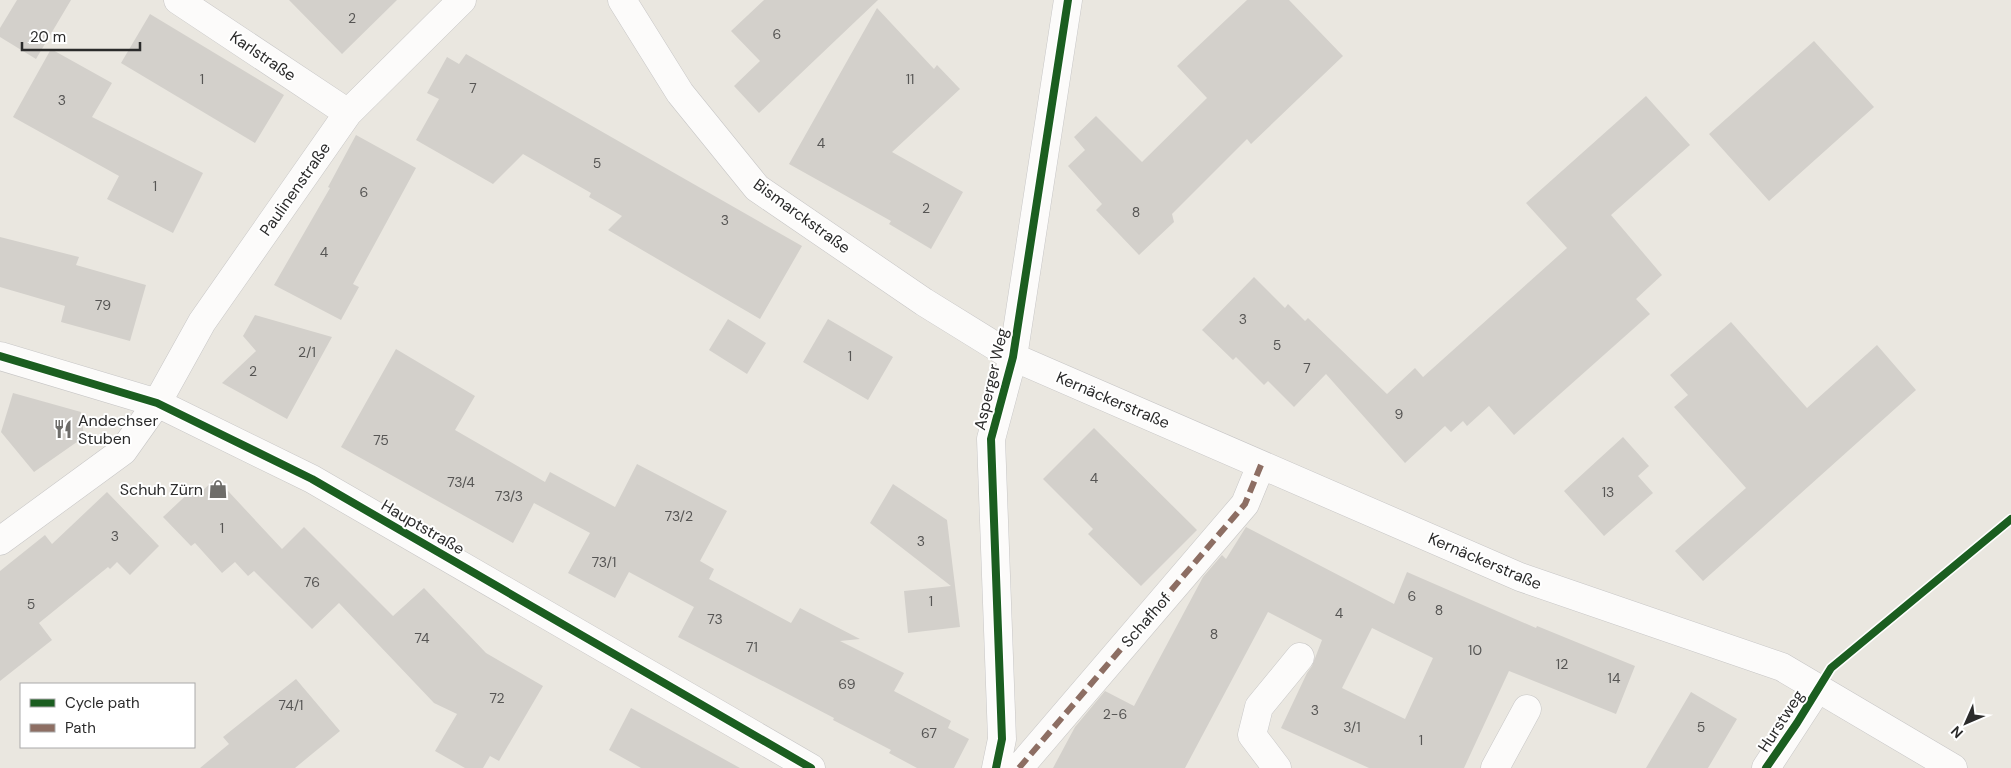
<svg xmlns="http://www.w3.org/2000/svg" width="2011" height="768" viewBox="0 0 2011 768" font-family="'DM Sans',sans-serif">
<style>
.building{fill:#d3d0cb;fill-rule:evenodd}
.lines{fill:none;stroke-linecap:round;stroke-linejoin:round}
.minor-casing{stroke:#c7c6c6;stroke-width:29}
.minor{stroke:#fcfbfa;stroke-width:28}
.quiet{stroke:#8d6e63;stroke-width:6;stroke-dasharray:12 6;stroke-linecap:butt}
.cycleway-casing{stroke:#fff;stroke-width:11}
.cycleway{stroke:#1b5e20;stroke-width:8}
.labels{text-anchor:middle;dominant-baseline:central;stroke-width:4;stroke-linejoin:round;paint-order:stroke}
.number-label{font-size:14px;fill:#565554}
.street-label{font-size:16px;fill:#2b2b2b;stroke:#fff}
.poi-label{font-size:16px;fill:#2b2b2b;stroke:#fff;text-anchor:start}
</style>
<rect width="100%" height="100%" fill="#eae7e0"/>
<!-- building -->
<path class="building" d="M 17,0 L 71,0 L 36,59 L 0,37 L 0,28 Z
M 289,0 L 397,0 L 342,54 Z
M 764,0 L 878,0 L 759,113 L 734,86 L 760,61 L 731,31 Z
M 1247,0 L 1289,0 L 1343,56 L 1251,144 L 1247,139 L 1172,214 L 1174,222 L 1139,255 L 1096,210 L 1102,204 L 1068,166 L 1085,150 L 1074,137 L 1096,116 L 1142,162 L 1207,98 L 1177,66 Z
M 877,8 L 934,69 L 937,65 L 960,89 L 892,152 L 963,192 L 931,249 L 889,224 L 891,221 L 789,164 Z
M 150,14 L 284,95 L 255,143 L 121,63 Z
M 1814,41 L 1874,107 L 1769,201 L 1709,134 Z
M 51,49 L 112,83 L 92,117 L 203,173 L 173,233 L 107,199 L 119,176 L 13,117 Z
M 466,54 L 802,246 L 760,319 L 608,230 L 622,216 L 589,197 L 591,193 L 523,154 L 493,184 L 416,140 L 439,99 L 427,93 L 447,57 L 459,64 Z
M 1646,96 L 1690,145 L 1611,215 L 1662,275 L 1636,299 L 1650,314 L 1514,435 L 1489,406 L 1467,426 L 1463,421 L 1451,432 L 1445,426 L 1405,463 L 1326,374 L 1294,407 L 1268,381 L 1264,385 L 1236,357 L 1233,360 L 1202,330 L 1254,277 L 1285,308 L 1288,304 L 1305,321 L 1308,318 L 1387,394 L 1415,368 L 1423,377 L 1567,248 L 1526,203 Z
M 356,135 L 416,168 L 353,284 L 359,287 L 341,320 L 274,285 L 330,188 L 328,187 Z
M 0,237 L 79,257 L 76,265 L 146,285 L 130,341 L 61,322 L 65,306 L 0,287 Z
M 255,315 L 332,337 L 287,419 L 222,383 L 256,351 L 243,336 Z
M 728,319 L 766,343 L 747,374 L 709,350 Z
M 828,319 L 893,357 L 868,400 L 803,362 Z
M 1731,322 L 1807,408 L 1877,345 L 1916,390 L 1703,581 L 1675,551 L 1746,488 L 1674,407 L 1688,395 L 1670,375 Z
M 396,349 L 475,396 L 455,430 L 545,482 L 550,472 L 615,507 L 637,464 L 727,511 L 700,561 L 714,569 L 709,579 L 791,623 L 800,608 L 860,639 L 840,641 L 904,673 L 894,691 L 951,721 L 948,728 L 969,739 L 954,768 L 917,768 L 889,753 L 891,750 L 833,720 L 834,718 L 678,637 L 694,607 L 629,572 L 615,598 L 568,573 L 590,533 L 534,503 L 513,543 L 341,447 Z
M 13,393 L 81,412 L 84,437 L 34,472 L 1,432 Z
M 1094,428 L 1197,530 L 1141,586 L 1088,534 L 1093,529 L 1043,479 Z
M 1623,437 L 1649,466 L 1638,476 L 1653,493 L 1604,536 L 1564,491 Z
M 216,478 L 282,549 L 304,527 L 393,616 L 424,588 L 486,653 L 543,686 L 499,761 L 490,756 L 483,768 L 465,768 L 435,751 L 457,714 L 434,703 L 339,603 L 312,629 L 254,571 L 248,576 L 235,562 L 222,573 L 195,543 L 191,546 L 163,517 L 195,487 L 200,493 Z
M 893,484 L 947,520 L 960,627 L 908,633 L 904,591 L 951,586 L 870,523 Z
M 107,492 L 159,546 L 130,575 L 117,562 L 110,569 L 108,567 L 39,623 L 52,640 L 0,681 L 0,571 L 45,535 L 52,544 Z
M 1246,527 L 1394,604 L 1407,572 L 1536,628 L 1537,626 L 1635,666 L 1616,714 L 1509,671 L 1464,768 L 1369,768 L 1281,728 L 1307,673 L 1312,666 L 1322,640 L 1268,612 L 1185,768 L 1053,768 L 1075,727 L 1105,691 L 1134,706 L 1203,577 L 1222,555 L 1226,559 ZM 1372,628 L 1433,658 L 1405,719 L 1342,688 Z
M 296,679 L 340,731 L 295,768 L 200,768 L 229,744 L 223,737 Z
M 1691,692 L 1737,719 L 1708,768 L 1646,768 Z
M 631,708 L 740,768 L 641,768 L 609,750 Z"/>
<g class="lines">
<!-- minor casing -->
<g class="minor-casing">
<path id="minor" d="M 178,0 L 348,113
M 622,0 L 680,93 L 757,188 L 924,302 L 1013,357 L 1520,577 L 1782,667 L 1953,768
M 0,356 L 157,403 L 312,479 L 811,768
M 0,541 L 123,451 L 157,403 L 202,322 L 348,113 L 462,0
M 996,768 L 1002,739 L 991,439 L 1013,357 L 1068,0
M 1019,768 L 1245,504 L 1261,465
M 1277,768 L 1252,735 L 1259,707 L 1300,657
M 1495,768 L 1527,709
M 1766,768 L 1818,688"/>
</g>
<!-- minor -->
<use href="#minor" class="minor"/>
<!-- quiet -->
<path class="quiet" d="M 1019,768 L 1245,504 L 1261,465"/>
<!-- cycleway casing -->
<g class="cycleway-casing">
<path id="cycleway" d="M 0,356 L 157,403 L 312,479 L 811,768
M 996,768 L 1002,739 L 991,439 L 1013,357 L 1068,0
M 1766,768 L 1797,723 L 1831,668 L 2011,519"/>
</g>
<!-- cycleway -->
<use href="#cycleway" class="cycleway"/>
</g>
<!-- icons -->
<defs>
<g id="restaurant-bare" transform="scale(1.5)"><path d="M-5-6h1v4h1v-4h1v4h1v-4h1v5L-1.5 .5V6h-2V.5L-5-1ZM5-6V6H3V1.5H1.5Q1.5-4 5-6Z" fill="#6e6d6a" stroke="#fff" stroke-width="2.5" paint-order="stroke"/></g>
<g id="shop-bare" transform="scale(1.5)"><path d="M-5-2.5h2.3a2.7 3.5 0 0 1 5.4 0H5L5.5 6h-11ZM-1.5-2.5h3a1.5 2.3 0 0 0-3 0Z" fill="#6e6d6a" stroke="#fff" stroke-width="2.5" paint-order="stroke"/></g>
</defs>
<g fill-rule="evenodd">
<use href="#restaurant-bare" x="63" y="429"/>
<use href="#shop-bare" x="218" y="489"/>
</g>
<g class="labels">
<!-- number labels -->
<g class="number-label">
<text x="352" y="18">2</text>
<text x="777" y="34">6</text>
<text x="202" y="79">1</text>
<text x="910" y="79">11</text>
<text x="473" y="88">7</text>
<text x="62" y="100">3</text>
<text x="821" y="143">4</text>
<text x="597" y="163">5</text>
<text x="155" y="186">1</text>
<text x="364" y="192">6</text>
<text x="926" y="208">2</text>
<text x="1136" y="212">8</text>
<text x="725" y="220">3</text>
<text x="324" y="252">4</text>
<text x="103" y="305">79</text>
<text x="1243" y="319">3</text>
<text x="1277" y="345">5</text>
<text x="307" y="352">2/1</text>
<text x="850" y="356">1</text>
<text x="1307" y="368">7</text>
<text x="253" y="371">2</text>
<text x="1399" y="414">9</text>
<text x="381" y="440">75</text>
<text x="1094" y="478">4</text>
<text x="461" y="482">73/4</text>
<text x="1608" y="492">13</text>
<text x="509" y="496">73/3</text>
<text x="679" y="516">73/2</text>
<text x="222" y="528">1</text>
<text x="115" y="536">3</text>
<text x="921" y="541">3</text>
<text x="604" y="562">73/1</text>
<text x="312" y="582">76</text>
<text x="1412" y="596">6</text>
<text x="931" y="601">1</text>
<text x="31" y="604">5</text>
<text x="1439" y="610">8</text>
<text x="1339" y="613">4</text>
<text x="715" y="619">73</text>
<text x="1214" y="634">8</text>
<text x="422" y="638">74</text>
<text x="752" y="647">71</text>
<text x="1475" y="650">10</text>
<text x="1562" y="664">12</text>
<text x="1614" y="678">14</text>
<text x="847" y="684">69</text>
<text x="497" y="698">72</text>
<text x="291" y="705">74/1</text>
<text x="1315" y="710">3</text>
<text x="1115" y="714">2-6</text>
<text x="1352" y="727">3/1</text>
<text x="1701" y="727">5</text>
<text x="929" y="733">67</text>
<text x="1421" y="740">1</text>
</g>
<!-- street labels -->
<g class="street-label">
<text transform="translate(263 56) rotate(34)">Karlstraße</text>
<text transform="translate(295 189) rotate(-55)">Paulinenstraße</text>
<text transform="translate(802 216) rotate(36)">Bismarckstraße</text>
<text transform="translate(991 379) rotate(-77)">Asperger Weg</text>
<text transform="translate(1113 400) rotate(23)">Kernäckerstraße</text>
<text transform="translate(423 527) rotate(30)">Hauptstraße</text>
<text transform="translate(1485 561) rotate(23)">Kernäckerstraße</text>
<text transform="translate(1146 620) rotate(-49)">Schafhof</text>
<text transform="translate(1781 721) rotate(-57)">Hurstweg</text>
</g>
<!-- poi labels -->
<g class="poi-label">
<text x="78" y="420">Andechser<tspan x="78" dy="18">Stuben</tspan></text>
<text x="203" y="489" text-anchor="end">Schuh Zürn</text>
</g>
</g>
<!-- legend -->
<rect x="20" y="683" width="175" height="65" fill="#ffffff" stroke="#aaaaaa"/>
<rect x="30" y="699" width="25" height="8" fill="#1b5e20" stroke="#aaaaaa"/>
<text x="65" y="708" font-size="15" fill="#2b2b2b">Cycle path</text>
<rect x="30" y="724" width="25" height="8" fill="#8d6e63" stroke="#aaaaaa"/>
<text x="65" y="733" font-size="15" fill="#2b2b2b">Path</text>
<!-- north arrow -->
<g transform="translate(1966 723) rotate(225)" stroke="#ffffff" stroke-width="4" paint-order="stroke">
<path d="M0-4L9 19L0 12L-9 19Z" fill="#2b2b2b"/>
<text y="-8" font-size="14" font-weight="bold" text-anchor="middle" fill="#2b2b2b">N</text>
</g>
<!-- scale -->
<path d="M22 42v8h118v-8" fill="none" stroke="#2b2b2b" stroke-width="2.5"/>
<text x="30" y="42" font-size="15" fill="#2b2b2b" stroke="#ffffff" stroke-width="4" paint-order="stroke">20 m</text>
</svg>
